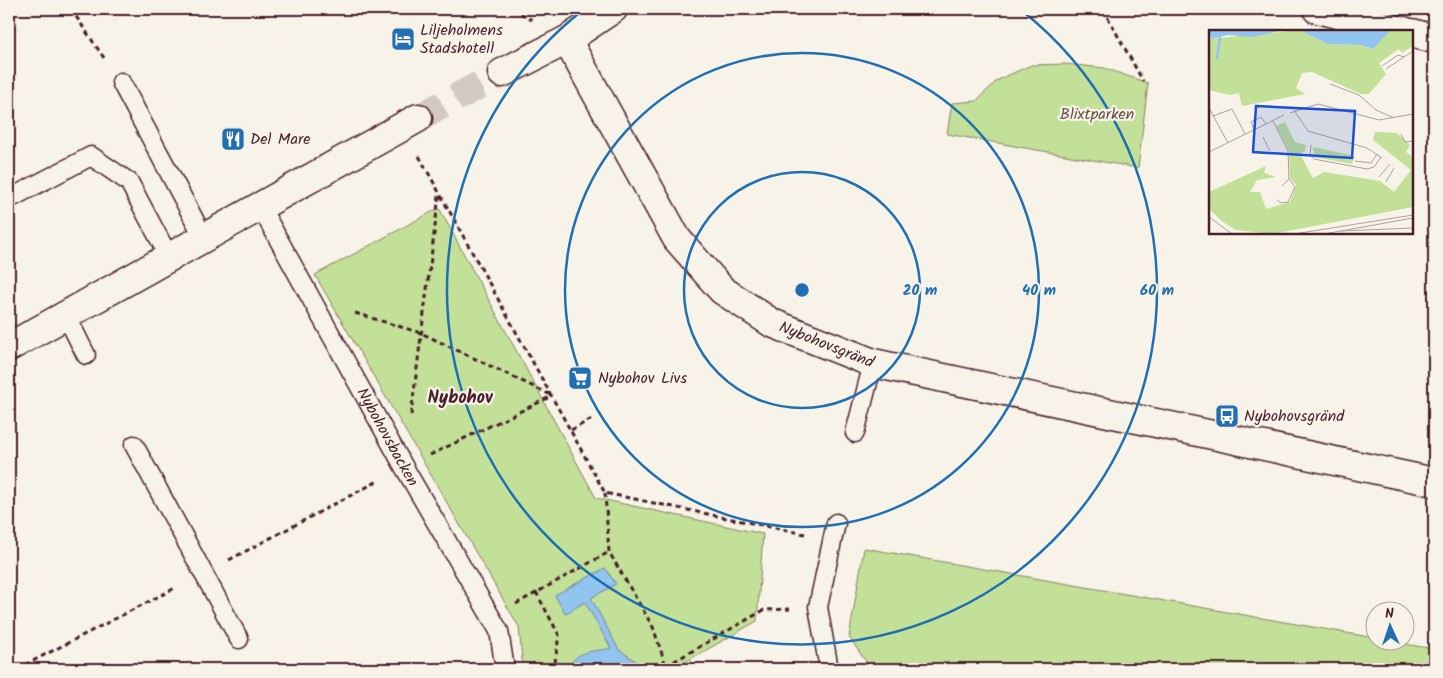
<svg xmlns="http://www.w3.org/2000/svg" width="1443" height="678" viewBox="0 0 1443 678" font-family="Kalam,sans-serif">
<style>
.green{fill:#c2e098;stroke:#868062}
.water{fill:#91c4ee;stroke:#7582a0}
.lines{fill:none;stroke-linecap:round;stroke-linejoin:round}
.street-tunnel{stroke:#d4c9c2;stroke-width:28;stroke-dasharray:28 14;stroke-linecap:butt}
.lane-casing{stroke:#4a1f2b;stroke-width:21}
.street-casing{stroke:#4a1f2b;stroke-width:31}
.path{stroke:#4a1f2b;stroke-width:3;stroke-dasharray:5 4;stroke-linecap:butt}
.lane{stroke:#f7f3e8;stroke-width:18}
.street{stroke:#f7f3e8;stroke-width:28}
.ring{fill:none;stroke:#1f6fb2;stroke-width:2.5}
.labels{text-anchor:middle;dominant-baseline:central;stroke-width:4.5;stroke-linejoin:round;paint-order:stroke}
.poi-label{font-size:16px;fill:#4a1f2b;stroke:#f7f3e8;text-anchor:start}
.park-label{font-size:16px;fill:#684f46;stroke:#f7f3e8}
.street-label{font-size:16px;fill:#4a1f2b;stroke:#f7f3e8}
.neighbourhood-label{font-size:18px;font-weight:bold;fill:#4a1f2b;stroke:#f7f3e8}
.inset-river{fill:none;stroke:#91c4ee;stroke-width:2.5}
.inset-road{fill:none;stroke:#b29e9c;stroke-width:1}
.view{fill:#1d4ed8;fill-opacity:0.15;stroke:#1d4ed8;stroke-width:2.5}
.inset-edge{fill:none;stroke:#4a1f2b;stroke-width:2.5}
.centre{fill:#1f6fb2;stroke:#f7f3e8;stroke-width:2.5}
.ring-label{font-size:15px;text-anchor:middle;font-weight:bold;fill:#1f6fb2;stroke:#f7f3e8;stroke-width:4.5;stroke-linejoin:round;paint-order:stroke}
</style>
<rect width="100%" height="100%" fill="#f7f3e8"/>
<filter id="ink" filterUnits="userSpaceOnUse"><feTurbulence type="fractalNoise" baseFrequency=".02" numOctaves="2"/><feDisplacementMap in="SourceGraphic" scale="10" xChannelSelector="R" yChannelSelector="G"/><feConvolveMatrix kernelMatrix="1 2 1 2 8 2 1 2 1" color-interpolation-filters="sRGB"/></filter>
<g filter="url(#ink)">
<!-- green -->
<path class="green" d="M 1065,64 L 1104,68 L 1148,83 L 1138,168 L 947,134 L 952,103 L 976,101 L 998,80 L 1031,65 Z
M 439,208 L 596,498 L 763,534 L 757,621 L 673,669 L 523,669 L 519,627 L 315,275 Z
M 864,548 L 1375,638 L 1376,640 L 1387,641 L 1434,649 L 1434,669 L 871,669 L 849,637 Z"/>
<!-- water -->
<path class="water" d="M 605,568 L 616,584 L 591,598 L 619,650 L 636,661 L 640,669 L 568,669 C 578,648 591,653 611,648 L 585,602 L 565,614 L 555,595 Z"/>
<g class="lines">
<!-- street-tunnel -->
<path class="street-tunnel" d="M 418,118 L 502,73"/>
<!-- lane casing -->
<g class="lane-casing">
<g id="lane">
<path d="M 121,82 L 204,238"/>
<path d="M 9,199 L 91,156 L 129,182 L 169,257"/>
<path id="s1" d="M 260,206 L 404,467 L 499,631 L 505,669"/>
<path d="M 66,315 L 86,355"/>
<path d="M 855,433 L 873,363"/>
<path d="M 134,445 L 239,639"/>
<path d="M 829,669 L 818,607 L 836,523"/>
</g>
</g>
<!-- street casing -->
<g class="street-casing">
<g id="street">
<path d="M 1317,9 L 1404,31"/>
<path d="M 1412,33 L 1434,39"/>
<path id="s2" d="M 567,40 L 677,239 L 722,290 L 772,323 L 873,363 L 1434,482"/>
<path d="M 502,73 L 567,40 L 613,9"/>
<path d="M 9,347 L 418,118"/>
</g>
</g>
<!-- path -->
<path class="path" d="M 71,9 L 104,58
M 513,9 L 532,20
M 1103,9 L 1143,81
M 419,156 L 605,493 L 805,534
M 355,313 L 421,333 L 551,395
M 411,415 L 439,195
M 571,430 L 592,419
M 430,455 L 552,396
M 605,493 L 609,552 L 653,627 L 667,669
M 229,560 L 378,481
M 536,592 L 559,635 L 554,669
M 516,604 L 609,552
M 666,666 L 764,610 L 790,609
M 17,669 L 177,587"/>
<!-- lane -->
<use href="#lane" class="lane"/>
<!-- street -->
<use href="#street" class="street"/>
</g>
</g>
<!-- distance rings -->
<g class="ring">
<circle cx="802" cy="290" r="118"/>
<circle cx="802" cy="290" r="237"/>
<path d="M1021 10A355 355 0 1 1 583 10"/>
</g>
<!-- icons -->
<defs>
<g id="hotel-square" transform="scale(1.25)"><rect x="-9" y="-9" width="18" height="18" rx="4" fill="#1f6fb2" stroke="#f7f3e8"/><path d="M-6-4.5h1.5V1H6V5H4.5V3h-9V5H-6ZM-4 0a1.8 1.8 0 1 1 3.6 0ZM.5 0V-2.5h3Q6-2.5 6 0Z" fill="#fff"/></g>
<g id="restaurant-square" transform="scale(1.25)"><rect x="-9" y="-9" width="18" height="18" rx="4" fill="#1f6fb2" stroke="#f7f3e8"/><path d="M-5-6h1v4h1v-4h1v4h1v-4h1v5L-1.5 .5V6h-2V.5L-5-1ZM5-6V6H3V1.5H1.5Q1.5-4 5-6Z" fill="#fff"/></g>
<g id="supermarket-square" transform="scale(1.25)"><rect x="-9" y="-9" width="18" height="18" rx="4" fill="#1f6fb2" stroke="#f7f3e8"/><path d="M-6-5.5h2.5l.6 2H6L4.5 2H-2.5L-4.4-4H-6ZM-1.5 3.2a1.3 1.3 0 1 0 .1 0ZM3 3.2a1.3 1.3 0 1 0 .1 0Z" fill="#fff"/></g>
<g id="bus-square" transform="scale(1.25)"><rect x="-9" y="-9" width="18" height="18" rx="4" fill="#1f6fb2" stroke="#f7f3e8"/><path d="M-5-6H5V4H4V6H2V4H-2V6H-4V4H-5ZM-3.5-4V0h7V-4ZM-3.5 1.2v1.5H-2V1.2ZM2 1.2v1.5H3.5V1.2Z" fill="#fff"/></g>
</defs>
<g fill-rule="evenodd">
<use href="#hotel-square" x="403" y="39"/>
<use href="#restaurant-square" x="233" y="139"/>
<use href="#supermarket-square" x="580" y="378"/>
<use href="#bus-square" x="1227" y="416"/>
</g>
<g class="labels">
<!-- poi labels -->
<g class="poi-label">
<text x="420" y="30">Liljeholmens<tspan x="420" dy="18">Stadshotell</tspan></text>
<text x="250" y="139">Del Mare</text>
<text x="598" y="378">Nybohov Livs</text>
<text x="1244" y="416">Nybohovsgränd</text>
</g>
<!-- park labels -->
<g class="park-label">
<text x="1097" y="114">Blixtparken</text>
</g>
<!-- street labels -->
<g class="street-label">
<text stroke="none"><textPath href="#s2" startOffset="414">Nybohovsgränd</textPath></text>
<text stroke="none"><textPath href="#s1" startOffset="264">Nybohovsbacken</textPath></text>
</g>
<!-- neighbourhood labels -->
<g class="neighbourhood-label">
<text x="460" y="398">Nybohov</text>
</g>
</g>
<!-- overview -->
<g transform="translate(1209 30)">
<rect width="204" height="204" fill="#f7f3e8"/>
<path d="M 90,0 L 119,14 L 151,15 L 164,19 L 178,0 L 204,0 L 204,16 L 193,23 L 190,19 L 170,33 L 177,44 L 160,64 L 152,64 L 103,42 L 93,43 L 87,58 L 96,64 L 33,76 L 30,63 L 21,65 L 0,60 L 0,9 ZM 76,92 L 86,112 L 97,115 L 96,121 L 91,124 L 104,148 L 115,142 L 171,151 L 185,162 L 202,140 L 164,110 L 166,102 L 188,103 L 201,115 L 197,122 L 204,127 L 204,177 L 63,204 L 27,200 L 14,192 L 0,179 L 0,162 L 57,136 L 55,143 L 67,147 L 48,150 L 41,162 L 51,162 L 57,179 L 81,172 L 87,155 L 81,148 L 80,121 L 67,96 ZM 104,117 L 146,126 L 143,134 L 105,127 Z" fill="#c2e098"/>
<path d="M 0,0 L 75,0 L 43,7 L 19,5 L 2,9 ZM 90,0 L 178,0 L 180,2 L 164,19 L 151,15 L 119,14 Z" fill="#91c4ee"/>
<path class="inset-river" d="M 8,29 L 11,7"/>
<path class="inset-road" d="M 173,36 L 189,25 L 195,27M 177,39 L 204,21M 121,54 L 150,65 L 167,80 L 185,88M 0,78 L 19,113M 85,80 L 99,101 L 158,118 L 173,128M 81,83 L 109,74 L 170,90 L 204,84M 4,86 L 23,79 L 36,104M 64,91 L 79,121 L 80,149 L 73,156M 45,100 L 42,92 L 52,87 L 57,94M 192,104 L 196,112 L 204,111M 54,107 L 61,121M 102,115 L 101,125 L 105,129 L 158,139 L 165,137 L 172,127M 0,122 L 75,85M 146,131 L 162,133 L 168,124M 170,147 L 181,134M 177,152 L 185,138M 68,170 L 72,173 L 79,172 L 86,157 L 80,149M 0,187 L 23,204M 132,201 L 204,198M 85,204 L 204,185M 115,204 L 204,188"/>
<path class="view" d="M 47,76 L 146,81 L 143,128 L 44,122 Z"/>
<rect width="204" height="204" class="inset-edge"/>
</g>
<circle cx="802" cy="290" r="8" class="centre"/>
<g class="ring-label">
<text x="920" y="295">20 m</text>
<text x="1039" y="295">40 m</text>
<text x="1157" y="295">60 m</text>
</g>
<!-- margin -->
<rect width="1443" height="678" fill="none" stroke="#f7f3e8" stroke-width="30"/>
<rect x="15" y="15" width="1413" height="648" fill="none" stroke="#4a1f2b" stroke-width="2" filter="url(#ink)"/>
<!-- north arrow -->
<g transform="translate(1390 626) rotate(357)"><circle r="24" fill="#f7f3e8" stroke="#b29e9c"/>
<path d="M0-4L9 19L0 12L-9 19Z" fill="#1f6fb2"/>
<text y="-8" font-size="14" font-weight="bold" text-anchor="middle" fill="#4a1f2b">N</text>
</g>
</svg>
